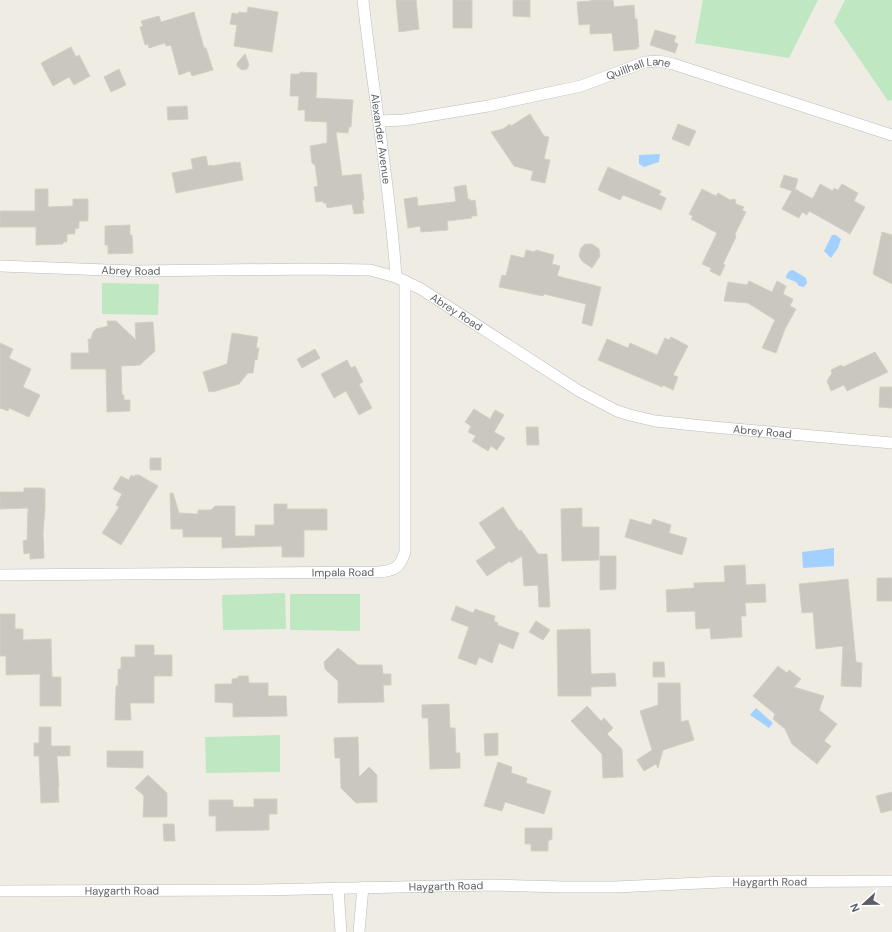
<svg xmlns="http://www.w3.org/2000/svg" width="892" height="932" viewBox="0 0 892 932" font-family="'DM Sans',sans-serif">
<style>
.green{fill:#bfe7c2}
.water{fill:#a3d1ff}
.building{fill:#cac7c0;stroke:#d4cfc1}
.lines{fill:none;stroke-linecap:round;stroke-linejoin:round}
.minor-casing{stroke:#b8bbc0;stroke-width:12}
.minor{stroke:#fff;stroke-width:11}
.labels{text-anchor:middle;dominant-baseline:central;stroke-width:3;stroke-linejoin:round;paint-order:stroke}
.street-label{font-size:11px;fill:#5b5f65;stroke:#fff}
</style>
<rect width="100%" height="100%" fill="#efede3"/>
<!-- green -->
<path class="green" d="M 703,0 L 818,0 L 789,58 L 695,43 Z
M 845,0 L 892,0 L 892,100 L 888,101 L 834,22 Z
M 102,283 L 159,284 L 158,315 L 102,314 Z
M 285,593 L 286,629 L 223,630 L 222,595 Z
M 290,594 L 360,594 L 360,631 L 290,630 Z
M 280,735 L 280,772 L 206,773 L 205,737 Z"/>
<!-- water -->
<path class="water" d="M 660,154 L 659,162 L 644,167 L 639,164 L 639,155 Z
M 832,235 L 836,235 L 841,239 L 838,248 L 831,258 L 824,251 Z
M 793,270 L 806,278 L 807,283 L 804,287 L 799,286 L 796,282 L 786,278 L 786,276 L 789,271 Z
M 834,548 L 834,566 L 803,568 L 802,552 Z
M 756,708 L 773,723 L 769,728 L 750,715 Z"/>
<!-- building -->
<path class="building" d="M 396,0 L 416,0 L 419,29 L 399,32 Z
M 453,0 L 472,0 L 472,28 L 453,28 Z
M 513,0 L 530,0 L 530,17 L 513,16 Z
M 591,0 L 613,0 L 614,7 L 634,5 L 635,19 L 637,19 L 639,47 L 637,47 L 637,49 L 614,51 L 612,33 L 590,34 L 590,24 L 579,25 L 577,2 L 591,1 Z
M 248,7 L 278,12 L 272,52 L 234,46 L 237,25 L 230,24 L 232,13 L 238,14 L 239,12 L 247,13 Z
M 194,12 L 204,48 L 206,48 L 213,70 L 192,76 L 190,71 L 179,75 L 171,45 L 166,46 L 165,43 L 149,48 L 148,44 L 145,45 L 140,27 L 143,26 L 141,21 L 159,16 L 161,22 Z
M 655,30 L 676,36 L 674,42 L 678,44 L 675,53 L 650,45 Z
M 71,47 L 76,57 L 79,55 L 90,76 L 74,85 L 69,77 L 53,86 L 41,63 Z
M 245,54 L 249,65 L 247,69 L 242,70 L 237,66 L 237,63 Z
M 119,69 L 126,85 L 111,92 L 104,77 Z
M 300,72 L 317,73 L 316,98 L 353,100 L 351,127 L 349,127 L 348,133 L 336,132 L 342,176 L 361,174 L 364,200 L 362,200 L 364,213 L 354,214 L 352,204 L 327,208 L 326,203 L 323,203 L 323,201 L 316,202 L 314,187 L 318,186 L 315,165 L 312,163 L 310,146 L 327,143 L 327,122 L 305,121 L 305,110 L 298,110 L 299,96 L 290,96 L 291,74 L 300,74 Z
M 187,106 L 188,119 L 168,120 L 167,107 Z
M 530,114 L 544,136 L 549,137 L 544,159 L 550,160 L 545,183 L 531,180 L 533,171 L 514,166 L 491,132 L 503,129 L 510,124 L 511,126 Z
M 678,124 L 696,131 L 689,146 L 672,139 Z
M 206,156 L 208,166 L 212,165 L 212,166 L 236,162 L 236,163 L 240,162 L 243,180 L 176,193 L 172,173 L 193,169 L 191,159 Z
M 608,167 L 661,191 L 659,195 L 666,198 L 661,210 L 623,195 L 620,200 L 598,190 Z
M 784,175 L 798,179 L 795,189 L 811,198 L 813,198 L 820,184 L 833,191 L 834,188 L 838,190 L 842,184 L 858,193 L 854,201 L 865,207 L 850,234 L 809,211 L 807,215 L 802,212 L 799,218 L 782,209 L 792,191 L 780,187 Z
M 466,185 L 468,199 L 470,199 L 470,201 L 475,200 L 477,216 L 471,216 L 472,218 L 447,221 L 448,230 L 421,232 L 420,226 L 408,228 L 404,199 L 417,197 L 418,206 L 454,202 L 456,201 L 454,187 Z
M 35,189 L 48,189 L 48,207 L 73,206 L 73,199 L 88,199 L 88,221 L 79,221 L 79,228 L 75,229 L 75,234 L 67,234 L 67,242 L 63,242 L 63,244 L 36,245 L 36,227 L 0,227 L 0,211 L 35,211 Z
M 702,189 L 716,196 L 718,193 L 730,200 L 735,199 L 736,204 L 744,207 L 742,210 L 746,212 L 735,234 L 736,237 L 723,264 L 725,265 L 720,276 L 710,271 L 711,268 L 702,264 L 717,233 L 691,219 L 693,216 L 689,214 Z
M 130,225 L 130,235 L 132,235 L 133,253 L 108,254 L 108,245 L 105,245 L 105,226 Z
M 882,232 L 892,235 L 892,284 L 873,274 Z
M 585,244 L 592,244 L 599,249 L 600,256 L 592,268 L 582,261 L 579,256 L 581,248 Z
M 526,250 L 535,252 L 536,250 L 554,255 L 552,264 L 560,266 L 557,276 L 601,287 L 592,326 L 582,323 L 586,304 L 544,294 L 543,296 L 499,287 L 502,275 L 506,276 L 511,255 L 524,258 Z
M 749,281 L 772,292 L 777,281 L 786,286 L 783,294 L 793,299 L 790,306 L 796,309 L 785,329 L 776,353 L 762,348 L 775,320 L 748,303 L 724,301 L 728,282 L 747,285 Z
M 107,321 L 116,321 L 136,340 L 135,323 L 153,322 L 155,351 L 140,365 L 121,366 L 122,395 L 124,395 L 124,400 L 130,400 L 130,411 L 107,412 L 106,369 L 71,369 L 71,353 L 89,353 L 88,339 L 91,339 L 93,332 L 96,329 L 108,326 Z
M 232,333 L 258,337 L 256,348 L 259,348 L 257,360 L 255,359 L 253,373 L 248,373 L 239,384 L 213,392 L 213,391 L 209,392 L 203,372 L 227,364 Z
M 671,337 L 688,346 L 673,375 L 678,377 L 673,390 L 663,385 L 662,387 L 598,360 L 607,339 L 628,348 L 630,343 L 657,355 L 665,338 L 669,340 Z
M 0,343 L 13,349 L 9,358 L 31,369 L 23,387 L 40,395 L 29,417 L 9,408 L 8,411 L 0,408 Z
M 315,349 L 320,358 L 302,368 L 297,359 Z
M 875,352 L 888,372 L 847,391 L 844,385 L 831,391 L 827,381 L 832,373 L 831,370 L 841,365 L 843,367 Z
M 347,360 L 351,368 L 355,366 L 363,382 L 359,384 L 372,408 L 359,415 L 346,391 L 334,398 L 321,374 Z
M 880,387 L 892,387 L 892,408 L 879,407 Z
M 474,409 L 490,419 L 495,410 L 504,415 L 494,432 L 505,438 L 497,450 L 491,446 L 488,451 L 472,441 L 476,436 L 468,432 L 471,426 L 465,422 Z
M 526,427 L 538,427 L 539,445 L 527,445 Z
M 150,458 L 161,458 L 161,470 L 150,470 Z
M 131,475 L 134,477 L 135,475 L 139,475 L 158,486 L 121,545 L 102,533 L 119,507 L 116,505 L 122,494 L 113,489 L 121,476 L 129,480 Z
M 24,488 L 43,488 L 43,489 L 45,489 L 45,508 L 43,533 L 44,558 L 30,559 L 30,553 L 24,554 L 23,541 L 27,540 L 28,508 L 0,509 L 0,492 L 24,492 Z
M 170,493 L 173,493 L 179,513 L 198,514 L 198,510 L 211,510 L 215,506 L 235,506 L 235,536 L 255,536 L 255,525 L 274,525 L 274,504 L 287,504 L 287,509 L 327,509 L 327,530 L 304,530 L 304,557 L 282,557 L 282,546 L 222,548 L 222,537 L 183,537 L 183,529 L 171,529 Z
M 503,507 L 519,531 L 521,530 L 538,554 L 547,554 L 550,607 L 539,607 L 538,585 L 524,586 L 522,556 L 511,563 L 510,561 L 487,576 L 476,561 L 496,548 L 479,523 Z
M 582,508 L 582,527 L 599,527 L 599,560 L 562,561 L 561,509 Z
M 630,519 L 651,525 L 653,519 L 671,525 L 669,533 L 687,538 L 682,555 L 625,537 Z
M 600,556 L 616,556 L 616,589 L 600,590 Z
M 745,565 L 746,585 L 765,584 L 766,602 L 745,603 L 746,616 L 741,616 L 742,637 L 711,639 L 710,628 L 696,629 L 695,611 L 667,612 L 666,590 L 694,588 L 694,583 L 725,582 L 724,566 Z
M 877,578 L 892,578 L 892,601 L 877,601 Z
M 848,579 L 856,662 L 862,663 L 861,687 L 841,686 L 843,646 L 816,649 L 813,612 L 802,613 L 799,584 Z
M 456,606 L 473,613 L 475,609 L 495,616 L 494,621 L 498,623 L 497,625 L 519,633 L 513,649 L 499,643 L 492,663 L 479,657 L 476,665 L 458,658 L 469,627 L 451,620 Z
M 0,614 L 15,614 L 15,629 L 23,629 L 23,640 L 51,639 L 52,677 L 61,677 L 61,706 L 40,706 L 40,674 L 6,675 L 6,656 L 0,656 Z
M 536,621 L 550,630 L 543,640 L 529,632 Z
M 590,629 L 591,674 L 615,673 L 616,686 L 591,687 L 591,696 L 558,696 L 557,630 Z
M 135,645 L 154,645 L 154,655 L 172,655 L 172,676 L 154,676 L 154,703 L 130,703 L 131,720 L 115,720 L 116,686 L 118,686 L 118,669 L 121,669 L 121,657 L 135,657 Z
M 338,648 L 358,665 L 382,665 L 383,674 L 391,674 L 391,685 L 383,685 L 384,702 L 338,703 L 338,681 L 325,669 L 324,662 Z
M 653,662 L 664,662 L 665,677 L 653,677 Z
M 778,666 L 787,673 L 789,670 L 801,679 L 794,687 L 824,696 L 819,710 L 837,724 L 824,741 L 831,746 L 817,764 L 792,744 L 785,729 L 773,719 L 775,714 L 753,696 Z
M 238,676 L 248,676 L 249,683 L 268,683 L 268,696 L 286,696 L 287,716 L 233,717 L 233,703 L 215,702 L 215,684 L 232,684 L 232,679 L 238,678 Z
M 658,683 L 680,683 L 681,722 L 688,720 L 694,740 L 663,750 L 658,768 L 656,764 L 644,771 L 637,760 L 652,750 L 640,711 L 658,705 Z
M 449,704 L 450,728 L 455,728 L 456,753 L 460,753 L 460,768 L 430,769 L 428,718 L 422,718 L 422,705 Z
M 587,706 L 601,721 L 604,718 L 613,728 L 607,734 L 622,749 L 623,777 L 603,778 L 602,754 L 571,721 Z
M 39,727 L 51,727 L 51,746 L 70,746 L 70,756 L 57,756 L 59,787 L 58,787 L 59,802 L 41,803 L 39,756 L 34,756 L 34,743 L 39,743 Z
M 498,733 L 498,755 L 485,756 L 484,734 Z
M 358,737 L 359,777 L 369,767 L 377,775 L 377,802 L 356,803 L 341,788 L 340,758 L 335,758 L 334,738 Z
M 107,751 L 143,751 L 143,768 L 107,767 Z
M 498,762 L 512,767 L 511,773 L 527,778 L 526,783 L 551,791 L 544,814 L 505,802 L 502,811 L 484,806 Z
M 148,775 L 167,793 L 167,817 L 143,817 L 144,796 L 135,788 Z
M 892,792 L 892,810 L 881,813 L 876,796 Z
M 254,799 L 277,799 L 277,814 L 269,814 L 269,830 L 216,831 L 216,816 L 209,816 L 209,800 L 233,800 L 233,807 L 254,807 Z
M 163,824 L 174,824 L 175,841 L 164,841 Z
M 525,828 L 552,828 L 552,839 L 548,841 L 548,851 L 531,851 L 531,844 L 525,844 Z"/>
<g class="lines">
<!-- minor casing -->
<g class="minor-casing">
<g id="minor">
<path id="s1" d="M 363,0 C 373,93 390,184 396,277"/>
<path id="s2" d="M 379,121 L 404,120 L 488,106 L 581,86 L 645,62 L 659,61 L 673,64 L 892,135"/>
<path id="s3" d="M 0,266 L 134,271 L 309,269 L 370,270 L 396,277 L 421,289 L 579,391 L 617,411 L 630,415 L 655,421 L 713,427 L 892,443"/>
<path id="s4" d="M 0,575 L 378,572 C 394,571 400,568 405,552 L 405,281"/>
<path d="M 338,888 L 341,932"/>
<path id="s5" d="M 0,891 L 260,890 L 492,885 L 563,887 L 615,887 L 723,882 L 892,881"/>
<path d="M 359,932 L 363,887"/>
</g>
</g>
<!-- minor -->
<use href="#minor" class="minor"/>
</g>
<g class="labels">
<!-- street labels -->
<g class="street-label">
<text stroke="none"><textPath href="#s2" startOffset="266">Quillhall Lane</textPath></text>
<text stroke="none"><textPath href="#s1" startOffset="140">Alexander Avenue</textPath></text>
<text stroke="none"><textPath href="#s3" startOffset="131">Abrey Road</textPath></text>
<text stroke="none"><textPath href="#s3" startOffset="467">Abrey Road</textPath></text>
<text stroke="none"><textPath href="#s3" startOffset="803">Abrey Road</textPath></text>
<text stroke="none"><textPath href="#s4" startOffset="343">Impala Road</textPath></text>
<text stroke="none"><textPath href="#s5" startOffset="770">Haygarth Road</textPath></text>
<text stroke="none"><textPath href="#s5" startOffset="446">Haygarth Road</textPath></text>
<text stroke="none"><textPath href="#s5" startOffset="122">Haygarth Road</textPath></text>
</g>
</g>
<!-- north arrow -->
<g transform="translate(864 904) rotate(248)" stroke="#ffffff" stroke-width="3" paint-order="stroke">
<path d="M0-3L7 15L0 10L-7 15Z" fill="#5b5f65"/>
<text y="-6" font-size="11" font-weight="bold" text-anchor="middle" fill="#5b5f65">N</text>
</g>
</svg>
